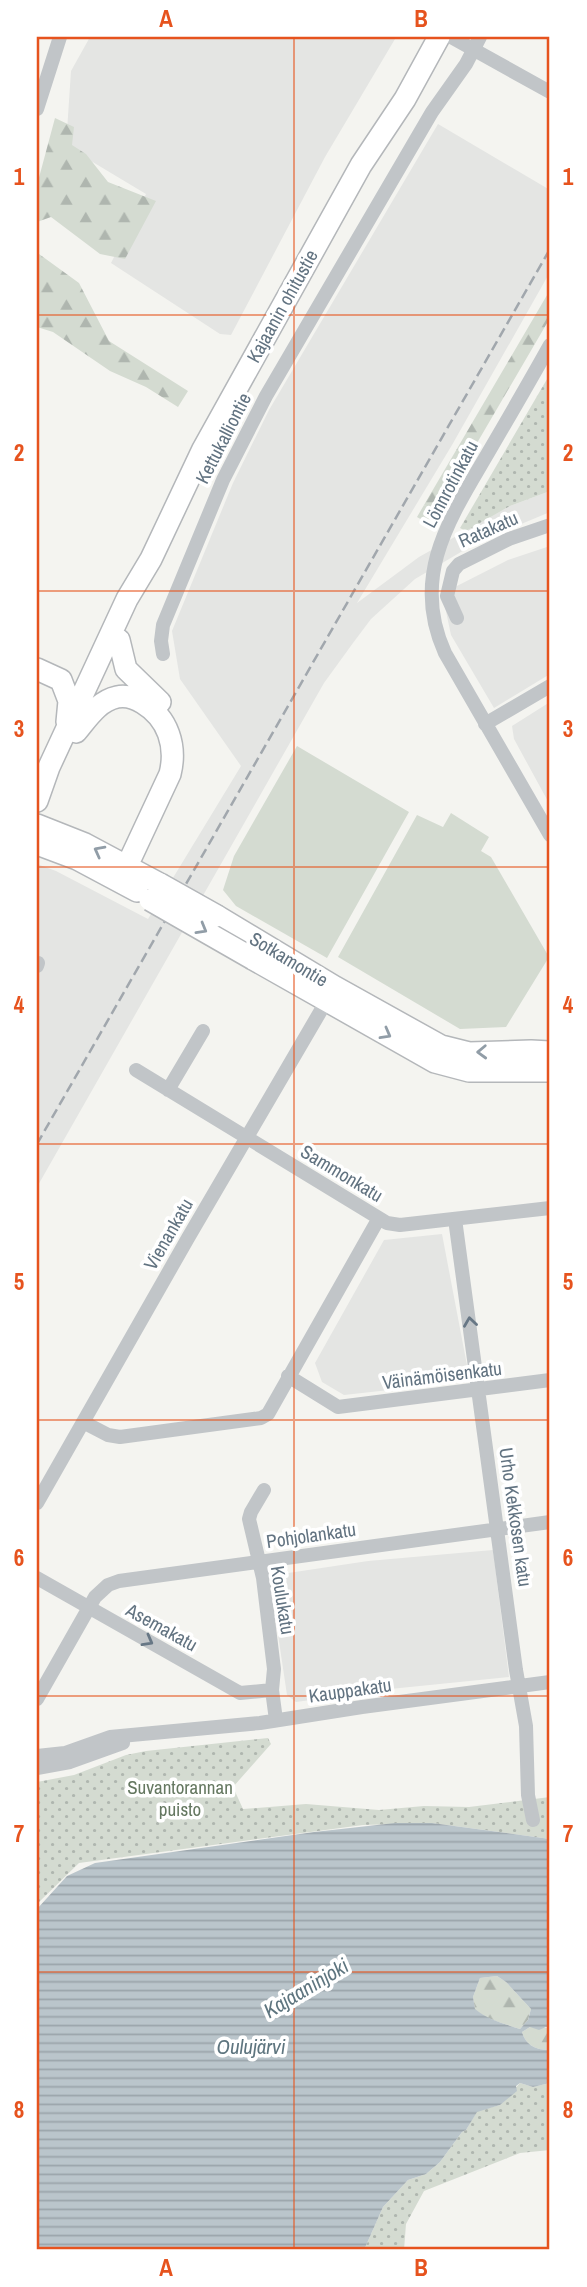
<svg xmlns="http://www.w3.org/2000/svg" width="587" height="2287" viewBox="0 0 587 2287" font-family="'Archivo Narrow',sans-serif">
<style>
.built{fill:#e4e5e3}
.green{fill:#d4dbd1}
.forest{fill:url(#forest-firs)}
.park{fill:url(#park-dots)}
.water{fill:url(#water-rules);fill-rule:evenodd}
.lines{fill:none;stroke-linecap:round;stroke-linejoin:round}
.highway-casing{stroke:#b4b7ba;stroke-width:24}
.minor{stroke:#c1c5c8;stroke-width:14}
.highway{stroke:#fff;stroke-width:21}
.rail{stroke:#a1a7ad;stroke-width:2.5;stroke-dasharray:10 5;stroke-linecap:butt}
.highway-bridge-casing{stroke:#b4b7ba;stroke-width:24;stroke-linecap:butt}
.highway-bridge{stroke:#fff;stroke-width:21}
.oneway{stroke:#919da7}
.oneway2{stroke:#677785}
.grid{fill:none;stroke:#e6531e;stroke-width:2;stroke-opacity:0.55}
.labels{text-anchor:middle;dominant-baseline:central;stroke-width:7;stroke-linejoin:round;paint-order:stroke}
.street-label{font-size:19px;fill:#627381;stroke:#fff}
.park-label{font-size:19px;fill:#657861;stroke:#fff}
.water-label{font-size:21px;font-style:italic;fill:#5e757f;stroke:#fff}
.neatline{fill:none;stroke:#e6531e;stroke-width:2.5}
.grid-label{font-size:23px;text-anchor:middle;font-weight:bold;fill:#e6531e}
</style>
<defs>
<pattern id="forest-firs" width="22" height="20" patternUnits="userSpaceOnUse" patternTransform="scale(1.75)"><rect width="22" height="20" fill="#d4dbd1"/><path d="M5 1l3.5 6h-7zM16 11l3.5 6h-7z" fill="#afb6af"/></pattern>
<pattern id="park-dots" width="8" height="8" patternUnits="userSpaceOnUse" patternTransform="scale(1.75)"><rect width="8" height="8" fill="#d4dbd1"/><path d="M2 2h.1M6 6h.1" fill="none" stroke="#afb6af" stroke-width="1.8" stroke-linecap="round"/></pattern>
<pattern id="water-rules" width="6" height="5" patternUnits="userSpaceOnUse" patternTransform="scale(1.75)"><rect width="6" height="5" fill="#bac5cb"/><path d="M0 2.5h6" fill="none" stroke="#9ba4aa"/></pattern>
</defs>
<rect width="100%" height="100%" fill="#f4f4f0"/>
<!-- built -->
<path class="built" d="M 90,37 L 391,37 L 395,39 L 325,157 L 231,335 L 220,334 L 111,263 L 146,194 L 66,146 L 71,71 Z
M 438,124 L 550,190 L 550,272 L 452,445 L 357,603 L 419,557 L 510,506 L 550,491 L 550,512 L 478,542 L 415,579 L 371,619 L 353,643 L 324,683 L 37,1187 L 37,864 L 56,871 L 148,919 L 241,766 L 180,679 L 172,631 L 233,483 L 269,410 Z
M 550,546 L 550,674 L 494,708 L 451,635 L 444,602 L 451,589 L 508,560 Z
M 550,702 L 550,805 L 514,739 L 512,726 Z
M 442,1234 L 470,1381 L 344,1395 L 322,1382 L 315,1363 L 384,1240 Z
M 493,1550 L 509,1677 L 390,1689 L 296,1702 L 287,1695 L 270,1581 L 275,1575 L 368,1561 Z"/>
<!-- green -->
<path class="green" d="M 442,503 L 432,522 L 427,523 L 417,517 L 424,505 L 431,509 Z
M 297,746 L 409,812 L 327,958 L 236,906 L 223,890 L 234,856 Z
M 451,813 L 489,837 L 481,851 L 491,857 L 549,957 L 506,1027 L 460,1029 L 338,957 L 417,815 L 443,827 Z"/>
<!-- forest -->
<path class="forest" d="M 55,118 L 74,127 L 72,145 L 86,154 L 108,182 L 156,201 L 125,259 L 100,254 L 51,217 L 37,222 L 37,185 Z
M 39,254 L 79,283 L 109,341 L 188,391 L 178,407 L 146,387 L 110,371 L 53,332 L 37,327 L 37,255 Z
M 550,290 L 550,318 L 442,503 L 431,509 L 424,505 Z
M 497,1976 L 506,1982 L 531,2009 L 528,2020 L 520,2029 C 505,2024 488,2020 475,2010 L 473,1997 L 480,1978 Z
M 530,2027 L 550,2028 L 550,2050 C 537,2050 526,2046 522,2032 Z"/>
<!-- park -->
<path class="park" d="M 550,374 L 550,491 L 510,506 L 466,531 L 460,528 Z
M 268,1738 L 271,1744 L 233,1787 L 243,1809 L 306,1804 L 379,1810 L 424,1806 L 469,1807 L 550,1797 L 550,1839 L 432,1823 L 363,1825 L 79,1863 L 37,1904 L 37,1782 L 74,1775 L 126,1755 L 146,1751 Z
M 520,2083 L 533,2087 L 550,2083 L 550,2150 L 520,2153 L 424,2191 L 406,2224 L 404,2250 L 364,2250 L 383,2207 L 408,2180 L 426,2174 L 440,2162 L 462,2132 L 466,2130 L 477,2111 L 500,2105 Z"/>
<!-- water -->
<path class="water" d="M 395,1823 L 432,1823 L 550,1839 L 550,2028 L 546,2027 L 539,2030 L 530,2027 L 522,2032 C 526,2046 537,2050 550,2050 L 550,2083 L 533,2087 L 520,2083 L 516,2086 L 517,2091 L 500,2105 L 477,2112 L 466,2130 L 462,2132 L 440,2162 L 426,2174 L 408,2180 L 383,2207 L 364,2250 L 37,2250 L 37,1909 L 67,1876 L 95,1863 L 314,1832 ZM 497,1976 L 506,1982 L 531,2009 L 528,2020 L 520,2029 C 505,2024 488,2020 475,2009 L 473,1997 L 480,1978 Z"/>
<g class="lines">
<!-- highway casing -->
<g class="highway-casing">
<path id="highway" d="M 119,640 L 126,669 L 160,702
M 37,669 L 61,680 L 69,701 L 67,722
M 76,732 C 87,719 98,701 117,697 C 126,695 135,698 143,703 C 168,718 177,746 170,774 L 127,866 L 126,885
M 37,801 L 49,767 L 127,599 L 151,559 L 203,449 L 361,165 L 405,99 L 439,37
M 37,825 L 85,844 L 160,884
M 37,844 L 77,859 L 137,891
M 217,916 L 335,987 L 441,1046 L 469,1053 L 531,1051 L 550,1052
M 253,959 L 435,1062 L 469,1071 L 550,1071"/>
</g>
<!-- minor -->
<path class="minor" d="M 451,37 L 550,92
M 37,109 L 60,37
M 550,345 C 530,381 509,417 488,453 C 450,518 410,576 445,653 L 550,835
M 457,618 L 447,596 L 453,571 L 459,564 L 509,539 L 550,525
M 163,654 L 161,641 L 163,625 L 223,480 L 266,396 L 432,112 L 466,64 L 480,37
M 485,724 L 550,686
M 37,966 L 38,963
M 136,1070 L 387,1223 L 400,1225 L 550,1208
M 168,1090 L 203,1031
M 455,1219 L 516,1670 L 526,1726 L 528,1795 L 533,1820
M 288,1376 L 338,1407 L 550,1380
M 83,1422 L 108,1435 L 120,1437 L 261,1418 L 268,1414 L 379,1218
M 264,1490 L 251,1512 L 249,1519 L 263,1578 L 274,1669 L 272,1690 L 276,1720
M 37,1503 L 188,1238 L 330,995
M 37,1578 L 240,1693 L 272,1690
M 37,1699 L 95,1597 L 108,1585 L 119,1581 L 550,1522
M 37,1756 L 65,1753 L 110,1737 L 260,1723 L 362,1707 L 550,1682
M 37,1768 L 70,1762 L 123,1743"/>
<!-- highway -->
<use href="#highway" class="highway"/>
<!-- rail -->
<path class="rail" d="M 37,1144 L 550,249"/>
<!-- highway-bridge casing -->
<g class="highway-bridge-casing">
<path id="highway-bridge" d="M 160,884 L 217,916
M 150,900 L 253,959"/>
</g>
<!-- highway-bridge -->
<use href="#highway-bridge" class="highway-bridge"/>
</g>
<!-- one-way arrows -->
<defs><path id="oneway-chevron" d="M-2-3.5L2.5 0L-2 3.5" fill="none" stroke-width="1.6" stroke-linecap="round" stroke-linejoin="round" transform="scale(1.75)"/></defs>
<g class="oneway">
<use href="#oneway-chevron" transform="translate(99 851) rotate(-152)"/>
<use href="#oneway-chevron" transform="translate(202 929) rotate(30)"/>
<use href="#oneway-chevron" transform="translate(386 1034) rotate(29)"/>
<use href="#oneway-chevron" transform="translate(482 1052) rotate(178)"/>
</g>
<g class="oneway2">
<use href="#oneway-chevron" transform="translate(470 1322) rotate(-98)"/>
<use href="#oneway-chevron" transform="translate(148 1641) rotate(29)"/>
</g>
<!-- grid -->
<path class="grid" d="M 294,37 L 294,2250M 37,315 L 550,315M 37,591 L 550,591M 37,867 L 550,867M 37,1144 L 550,1144M 37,1420 L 550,1420M 37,1696 L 550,1696M 37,1972 L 550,1972"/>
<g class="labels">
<!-- street labels -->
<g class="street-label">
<text transform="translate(282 306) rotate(-61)">Kajaanin ohitustie</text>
<text transform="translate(223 438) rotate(-63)">Kettukalliontie</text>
<text transform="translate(450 484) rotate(-62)">Lönnrotinkatu</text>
<text transform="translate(488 529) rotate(-24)">Ratakatu</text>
<text transform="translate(289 959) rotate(31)">Sotkamontie</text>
<text transform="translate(342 1173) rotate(31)">Sammonkatu</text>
<text transform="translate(168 1234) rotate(-60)">Vienankatu</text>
<text transform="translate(442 1375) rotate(-7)">Väinämöisenkatu</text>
<text transform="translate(516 1517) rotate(82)">Urho Kekkosen katu</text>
<text transform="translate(311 1535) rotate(-8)">Pohjolankatu</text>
<text transform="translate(283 1600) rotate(81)">Koulukatu</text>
<text transform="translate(162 1627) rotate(29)">Asemakatu</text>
<text transform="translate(350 1690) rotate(-8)">Kauppakatu</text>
</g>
<!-- park labels -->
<g class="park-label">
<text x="180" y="1787">Suvantorannan<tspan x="180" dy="22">puisto</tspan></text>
</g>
<!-- water labels -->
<g class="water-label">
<text transform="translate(306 1988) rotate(-31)">Kajaaninjoki</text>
<text x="251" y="2046">Oulujärvi</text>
</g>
</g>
<!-- border -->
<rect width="587" height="2287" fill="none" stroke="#ffffff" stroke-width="77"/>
<rect x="38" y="38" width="510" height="2210" class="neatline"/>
<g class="grid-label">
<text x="166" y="27">A</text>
<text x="421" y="27">B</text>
<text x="19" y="185">1</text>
<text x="568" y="185">1</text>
<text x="19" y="461">2</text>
<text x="568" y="461">2</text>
<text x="19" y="737">3</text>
<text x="568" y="737">3</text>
<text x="19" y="1013">4</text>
<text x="568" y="1013">4</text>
<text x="19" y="1290">5</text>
<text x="568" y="1290">5</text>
<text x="19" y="1566">6</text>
<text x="568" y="1566">6</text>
<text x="19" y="1842">7</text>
<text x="568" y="1842">7</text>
<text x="19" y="2118">8</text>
<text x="568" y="2118">8</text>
<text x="166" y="2276">A</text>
<text x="421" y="2276">B</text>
</g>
</svg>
